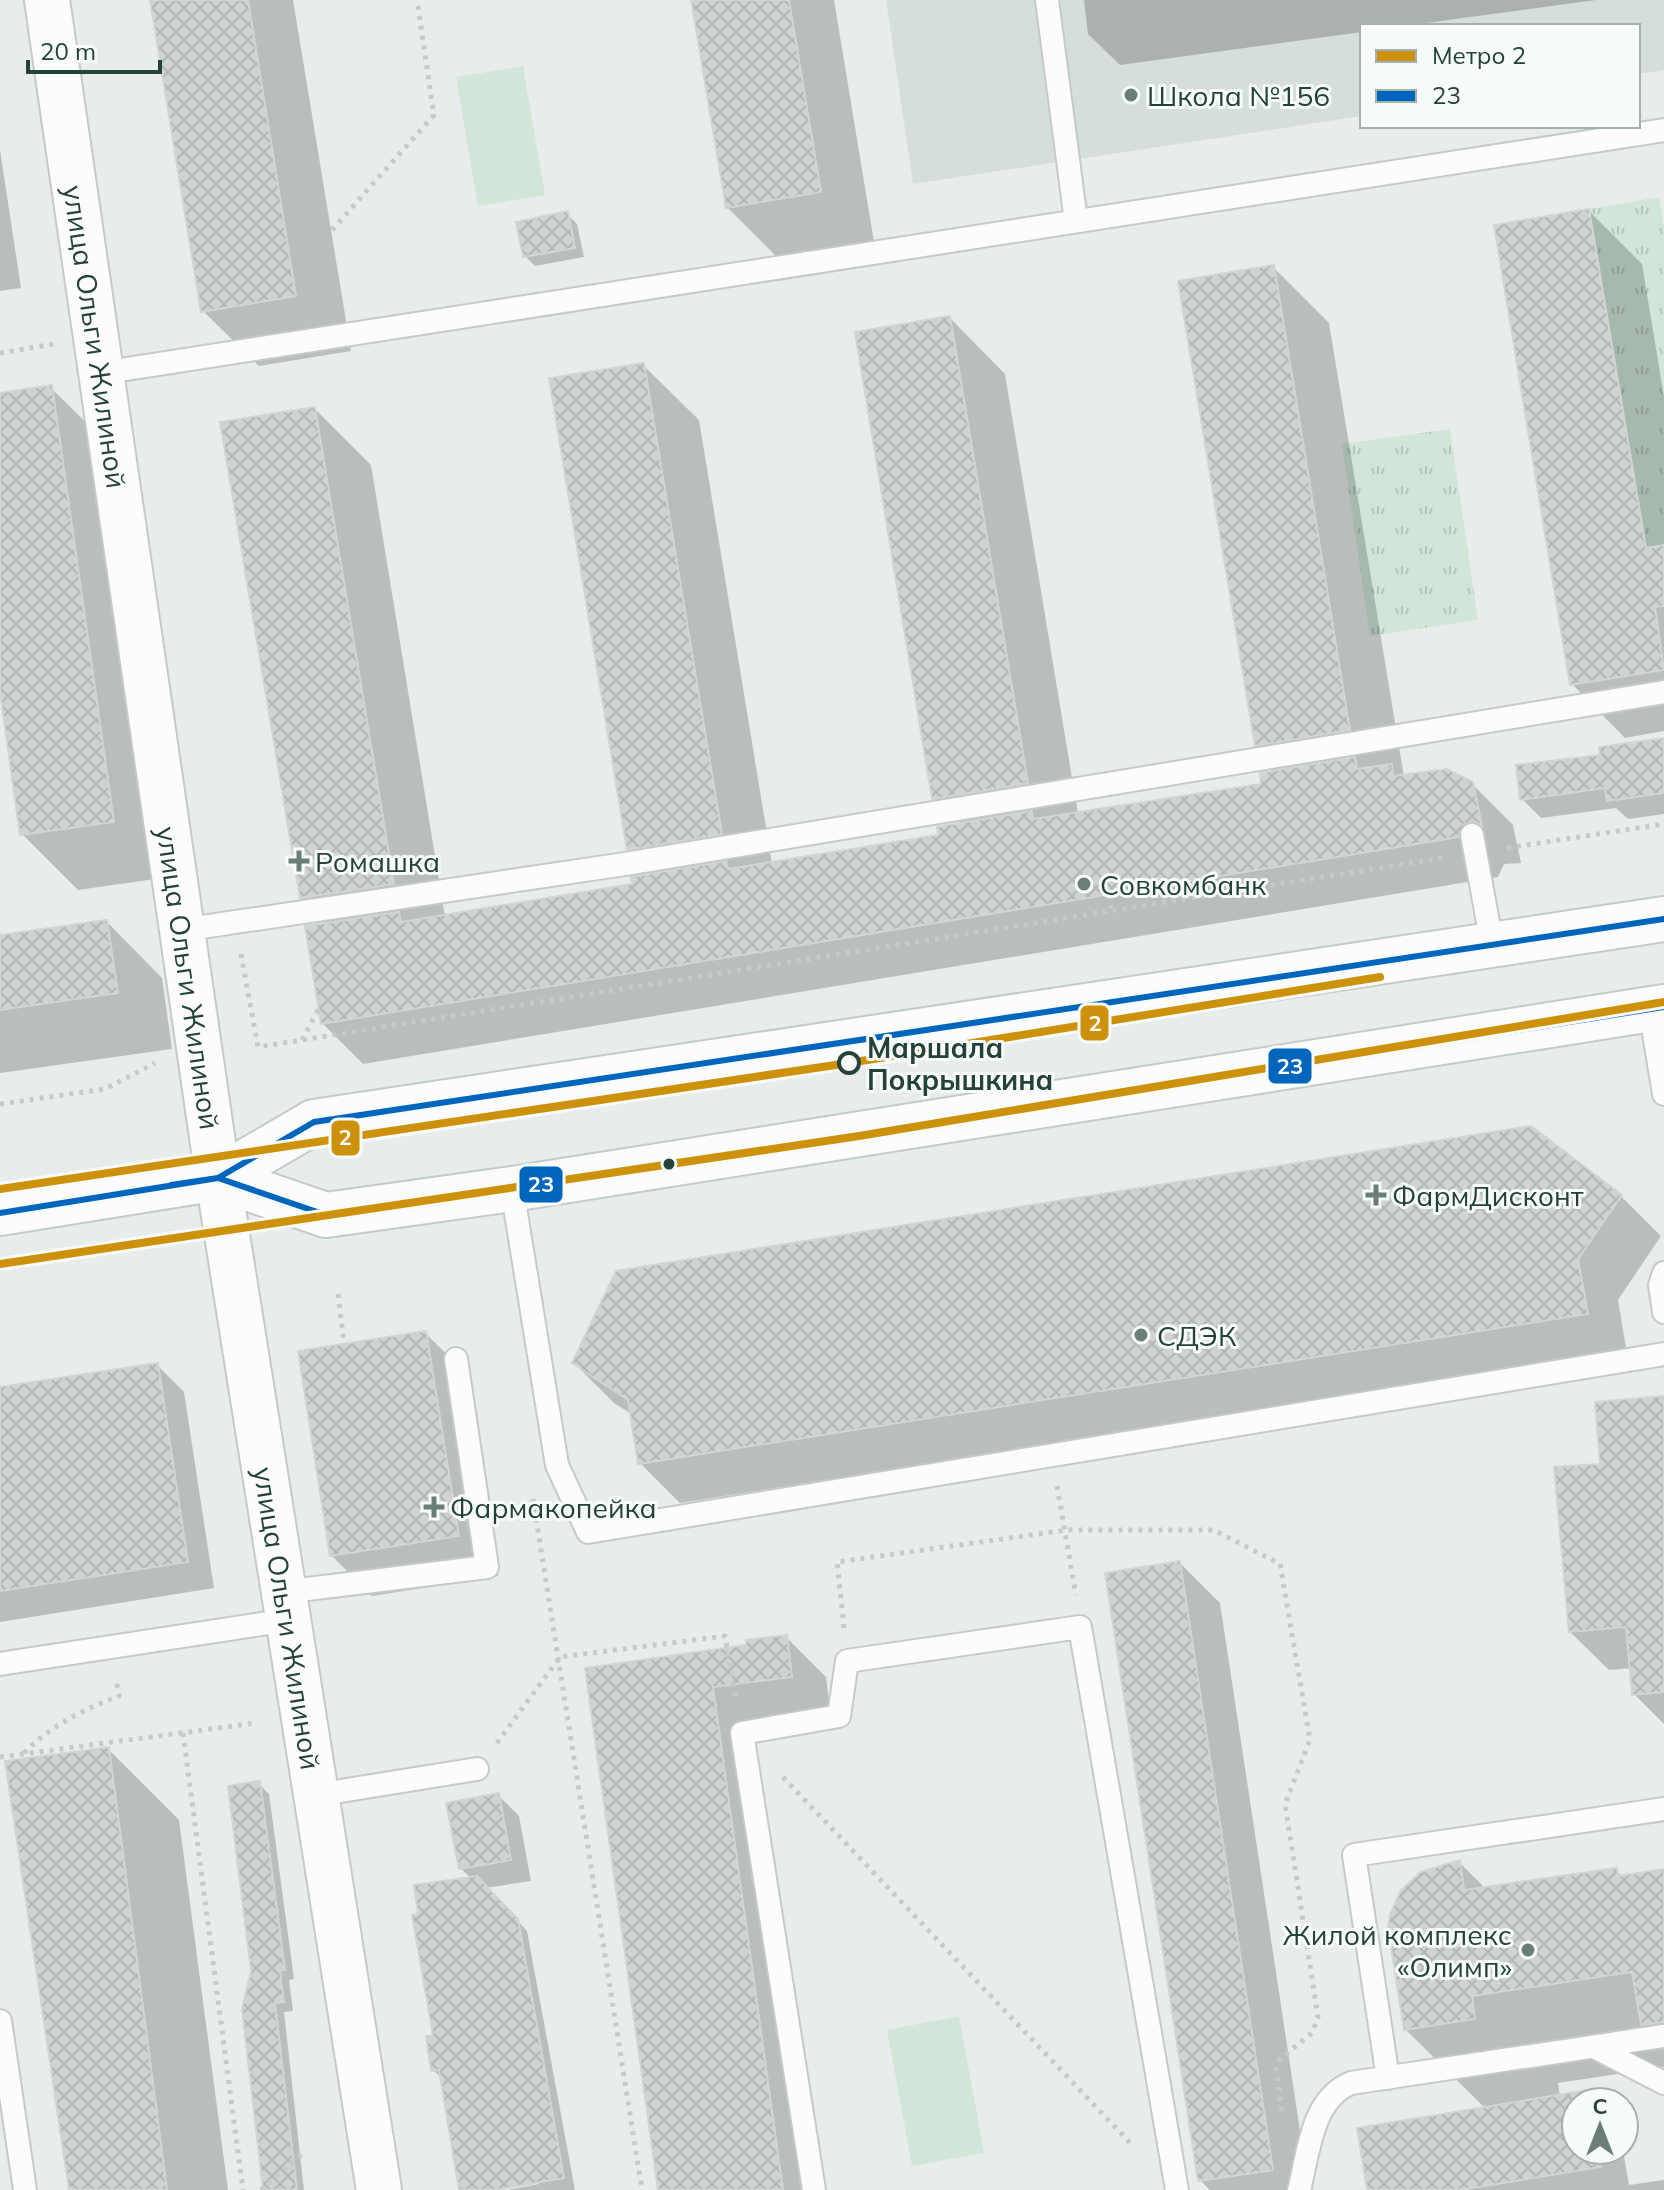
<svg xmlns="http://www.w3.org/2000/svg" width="1664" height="2190" viewBox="0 0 1664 2190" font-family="Mulish,sans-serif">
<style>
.built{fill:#d6dedb}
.grass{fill:url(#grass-tufts)}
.pitch{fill:#d1e6d8}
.shadow{fill:#0003}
.building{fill:url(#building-cross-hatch);stroke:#d1d6d4;stroke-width:2}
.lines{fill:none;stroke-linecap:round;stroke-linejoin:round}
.lane-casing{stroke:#c5cac8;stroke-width:26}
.street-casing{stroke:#c5cac8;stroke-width:48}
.secondary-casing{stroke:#c3cbc8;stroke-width:48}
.path{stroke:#c3ccca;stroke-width:5;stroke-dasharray:4 6;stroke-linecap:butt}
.lane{stroke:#fcfcfc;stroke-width:22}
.street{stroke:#fcfcfc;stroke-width:44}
.secondary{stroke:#fcfcfc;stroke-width:44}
.bus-1-casing{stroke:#f7fbf9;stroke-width:12}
.bus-1{stroke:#0065bd;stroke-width:6}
.metro-1-casing{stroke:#f7fbf9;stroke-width:14}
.metro-1{stroke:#cd920c;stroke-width:8}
.poi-dot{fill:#697e78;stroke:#f7fbf9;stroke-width:3}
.stop-dot{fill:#f7fbf9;stroke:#24423a;stroke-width:4}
.bus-dot{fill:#24423a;stroke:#f7fbf9;stroke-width:3}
.labels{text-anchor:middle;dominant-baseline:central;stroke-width:6;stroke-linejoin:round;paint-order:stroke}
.poi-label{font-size:28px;fill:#24423a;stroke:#f7fbf9;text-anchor:start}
.street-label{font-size:28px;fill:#24423a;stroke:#f7fbf9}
.stop-label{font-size:28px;font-weight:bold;fill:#24423a;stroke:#f7fbf9;text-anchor:start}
.line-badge{stroke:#f7fbf9;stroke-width:3}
.badge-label{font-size:22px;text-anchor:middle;font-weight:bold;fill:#fff}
</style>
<defs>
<pattern id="grass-tufts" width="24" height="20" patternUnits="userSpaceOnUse" patternTransform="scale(2)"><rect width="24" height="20" fill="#d1e6d8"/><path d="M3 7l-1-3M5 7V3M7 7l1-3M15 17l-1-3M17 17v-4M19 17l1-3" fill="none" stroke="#b3c6ba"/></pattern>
<pattern id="building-cross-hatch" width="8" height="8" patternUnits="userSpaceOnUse" patternTransform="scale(2)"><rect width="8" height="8" fill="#cfd4d2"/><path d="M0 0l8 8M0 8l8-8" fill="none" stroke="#b2b7b5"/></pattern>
</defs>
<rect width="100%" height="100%" fill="#e8edeb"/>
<!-- built -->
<path class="built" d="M 886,0 L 1664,0 L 1664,70 L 1638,74 L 1638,26 L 1362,26 L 1362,116 L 913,184 Z"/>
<!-- grass -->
<path class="grass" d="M 1659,197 L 1664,227 L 1664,545 L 1646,548 L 1589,209 Z
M 1450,429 L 1478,620 L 1370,636 L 1342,444 Z"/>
<!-- pitch -->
<path class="pitch" d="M 523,66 L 545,195 L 478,206 L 456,77 Z
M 959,2016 L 984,2153 L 912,2166 L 887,2030 Z"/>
<!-- shadow -->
<path class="shadow" d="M 152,0 L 293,0 L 351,351 L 259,366 L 203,311 Z
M 693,0 L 834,0 L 875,248 L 783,263 L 727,207 Z
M 1084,0 L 1596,0 L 1404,26 L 1362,26 L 1362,32 L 1120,65 L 1088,34 Z
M 0,150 L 21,288 L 0,291 Z
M 1589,211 L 1642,264 L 1664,397 L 1664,731 L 1625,738 L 1572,684 Z
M 567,214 L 577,224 L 584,257 L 535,266 L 525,256 Z
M 1273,267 L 1329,323 L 1404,777 L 1472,784 L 1513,825 L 1521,863 L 1504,864 L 1498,877 L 363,1064 L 323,1024 L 329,924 L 302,897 L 315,409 L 371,465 L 445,917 L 635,886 L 655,875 L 628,849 L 643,365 L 699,420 L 772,864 L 940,836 L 961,825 L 934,798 L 950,318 L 1005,374 L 1078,814 L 1264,785 L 1284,771 L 1257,745 Z
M 51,388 L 107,443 L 169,877 L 78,890 L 22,834 L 0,678 L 0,395 Z
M 1664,740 L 1664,814 L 1628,819 L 1616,808 L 1541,818 L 1522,799 L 1603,757 Z
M 107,922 L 162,978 L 172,1049 L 0,1073 L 0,937 Z
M 1621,1196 L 1661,1236 L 1618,1300 L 1627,1354 L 680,1503 L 640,1463 L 633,1415 L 614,1403 L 574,1363 Z
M 425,1333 L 466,1373 L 498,1576 L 372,1596 L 332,1556 Z
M 157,1365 L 184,1392 L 214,1588 L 0,1622 L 0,1389 Z
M 1664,1398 L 1664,1724 L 1634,1694 L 1632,1668 L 1609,1670 L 1570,1632 L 1602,1465 Z
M 1180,1563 L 1220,1603 L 1309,2190 L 1210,2190 L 1200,2180 Z
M 786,1637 L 826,1677 L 831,1716 L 751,1726 L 816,2190 L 660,2190 L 587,1670 L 749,1647 Z
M 108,1749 L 179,1820 L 228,2190 L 71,2190 Z
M 259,1784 L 269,1794 L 294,1979 L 289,1980 L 293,2011 L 284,2012 L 304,2190 L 265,2190 L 253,1971 Z
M 498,1795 L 519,1816 L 531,1881 L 486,1888 L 527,1931 L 575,2190 L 507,2190 L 539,2184 L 538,2180 L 484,2190 L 461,2190 L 443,2079 L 433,2070 L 435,2036 L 420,1915 L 472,1879 L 460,1868 Z
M 1459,1862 L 1486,1889 L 1616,1870 L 1623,1877 L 1664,1871 L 1664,2067 L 1558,2083 L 1560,2097 L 1587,2092 L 1597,2102 L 1576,2102 L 1576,2150 L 1623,2150 L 1629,2185 L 1664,2180 L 1664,2190 L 1369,2190 L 1486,2109 L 1405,2029 L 1403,1892 L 1434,1868 Z"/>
<!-- building -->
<path class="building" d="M 150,0 L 248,0 L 296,296 L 201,312 Z
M 691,0 L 789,0 L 821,192 L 726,208 Z
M 1589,209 L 1646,548 L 1664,545 L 1664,606 L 1655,607 L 1664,670 L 1570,685 L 1494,225 Z
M 568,211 L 575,248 L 523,257 L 516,222 Z
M 1274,265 L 1350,730 L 1255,746 L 1178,281 Z
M 950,316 L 1028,783 L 932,799 L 855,332 Z
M 644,363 L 722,834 L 627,850 L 549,378 Z
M 52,385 L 114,822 L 20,835 L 0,692 L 0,393 Z
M 315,407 L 394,884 L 300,898 L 220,422 Z
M 1664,738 L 1664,793 L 1607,801 L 1605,788 L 1520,800 L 1516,765 L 1600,755 L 1599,747 Z
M 1355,757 L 1357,769 L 1392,764 L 1393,776 L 1447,769 L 1473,782 L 1482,826 L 1476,822 L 1464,824 L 1458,837 L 321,1024 L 305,926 L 399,912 L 401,922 L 632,884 L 631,877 L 726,861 L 728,869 L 938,835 L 937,827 L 1032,811 L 1033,819 L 1261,784 L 1260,773 Z
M 107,920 L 118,993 L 0,1010 L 0,935 Z
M 1531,1126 L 1622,1195 L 1578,1259 L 1588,1314 L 638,1464 L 628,1400 L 572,1363 L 616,1271 Z
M 426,1331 L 459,1536 L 330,1556 L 298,1351 Z
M 158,1363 L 188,1562 L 0,1591 L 0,1387 Z
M 1664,1396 L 1664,1692 L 1632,1695 L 1626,1627 L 1569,1632 L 1554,1467 L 1600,1464 L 1595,1402 Z
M 1180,1561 L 1273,2170 L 1198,2181 L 1105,1573 Z
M 787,1635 L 792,1677 L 713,1687 L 783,2190 L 658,2190 L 585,1668 L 746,1645 L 746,1640 Z
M 109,1747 L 167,2190 L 69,2190 L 5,1761 Z
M 260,1781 L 285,1970 L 280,1971 L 284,2002 L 275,2003 L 297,2190 L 263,2190 L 242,2009 L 251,1971 L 228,1786 Z
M 499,1793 L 511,1860 L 459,1869 L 446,1803 Z
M 1460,1860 L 1464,1890 L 1617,1868 L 1618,1876 L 1664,1869 L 1664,2022 L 1641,2025 L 1632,1972 L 1472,1996 L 1475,2019 L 1404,2030 L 1388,1928 L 1390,1915 L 1401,1890 L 1421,1872 Z
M 477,1876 L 518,1919 L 564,2178 L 495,2190 L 459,2190 L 439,2070 L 431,2071 L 426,2036 L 433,2035 L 412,1915 L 418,1914 L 414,1885 Z
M 1588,2090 L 1590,2102 L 1576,2102 L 1576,2150 L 1598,2150 L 1601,2167 L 1460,2190 L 1367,2190 L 1357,2128 Z"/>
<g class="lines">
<!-- lane casing -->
<g class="lane-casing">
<path id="lane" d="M 1047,0 L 1076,221
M 101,373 L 1664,130
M 1472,835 L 1492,944
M 182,930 L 625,864 L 1664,692
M 1650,1009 L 1664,1094
M 512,1189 L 557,1465 L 588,1532 L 1664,1354
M 1664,1273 L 1660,1285 L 1664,1312
M 283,1592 L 487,1567 L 456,1359
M 0,1664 L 288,1620
M 316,1795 L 477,1769
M 0,2021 L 25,2190
M 1594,2047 L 1664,2083
M 1388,2078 L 1354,1855 L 1664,1809
M 814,2190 L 742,1733 L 839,1716 L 847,1661 L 1080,1627 L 1177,2190
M 1299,2190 C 1309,2152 1311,2100 1351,2083 L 1664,2036"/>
</g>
<!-- street casing -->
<g class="street-casing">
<g id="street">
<path id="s1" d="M 47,0 L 218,1178 L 379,2190"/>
</g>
</g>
<!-- secondary casing -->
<g class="secondary-casing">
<path id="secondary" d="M 218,1178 L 326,1215 L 512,1189 L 1664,1007
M 0,1213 L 218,1178 L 314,1122 L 1664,919"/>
</g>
<!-- path -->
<path class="path" d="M 332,230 L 434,115 L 417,0
M 0,353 L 54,344
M 1507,848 L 1664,824
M 1109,895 L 1111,911
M 241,954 L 258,1047 L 1442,858
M 302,1040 L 318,1010
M 0,1104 L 105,1089 L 155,1063
M 338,1294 L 344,1343
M 1057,1486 L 1076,1595
M 533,1499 L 642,2190
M 844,1628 L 837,1562 L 1067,1530 L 1214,1530 L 1280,1564 L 1310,1740 L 1285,1804 L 1318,2017 L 1312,2033 L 1279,2060 L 1276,2066 L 1282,2113
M 183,1733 L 243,2190
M 497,1743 L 560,1657 L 725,1636 L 736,1700
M 24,1753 C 50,1726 84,1709 119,1696 L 116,1678
M 0,1757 L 256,1723
M 783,1777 L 1134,2147
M 261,2190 L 305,2151"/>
<!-- lane -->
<use href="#lane" class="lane"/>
<!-- street -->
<use href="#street" class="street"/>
<!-- secondary -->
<use href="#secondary" class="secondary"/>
<!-- bus-1 casing -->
<g class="bus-1-casing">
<path id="bus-1" d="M 171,1185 L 218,1178 L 326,1215 L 512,1189 L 1664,1007
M 0,1213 L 218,1178 L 314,1122 L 1664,919"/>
</g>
<!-- bus-1 -->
<use href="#bus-1" class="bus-1"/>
<!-- metro-1 casing -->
<g class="metro-1-casing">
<path id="metro-1" d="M 0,1189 L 849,1063 L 1380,977
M 0,1264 L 859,1136 L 1664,1002"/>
</g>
<!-- metro-1 -->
<use href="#metro-1" class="metro-1"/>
</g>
<!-- markers -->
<g class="poi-dot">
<circle cx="1131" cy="95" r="8"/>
<path d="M295 849h8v8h8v8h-8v8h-8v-8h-8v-8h8z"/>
<circle cx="1084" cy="884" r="8"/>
<path d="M1372 1183h8v8h8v8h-8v8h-8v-8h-8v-8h8z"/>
<circle cx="1141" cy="1335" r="8"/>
<path d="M430 1495h8v8h8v8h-8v8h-8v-8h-8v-8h8z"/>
<circle cx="1528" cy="1950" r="8"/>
</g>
<circle class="stop-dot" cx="849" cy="1063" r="10"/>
<circle class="bus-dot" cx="669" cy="1164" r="7"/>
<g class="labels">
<!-- poi labels -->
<g class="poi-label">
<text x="1147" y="95">Школа №156</text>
<text x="315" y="861">Ромашка</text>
<text x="1100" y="884">Совкомбанк</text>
<text x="1392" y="1195">ФармДисконт</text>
<text x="1157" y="1335">СДЭК</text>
<text x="450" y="1507">Фармакопейка</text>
<text x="1512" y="1934" text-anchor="end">Жилой комплекс<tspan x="1512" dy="32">«Олимп»</tspan></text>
</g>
<!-- street labels -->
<g class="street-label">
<text stroke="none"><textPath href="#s1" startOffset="340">улица Ольги Жилиной</textPath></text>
<text stroke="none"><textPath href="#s1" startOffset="988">улица Ольги Жилиной</textPath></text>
<text stroke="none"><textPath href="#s1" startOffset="1636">улица Ольги Жилиной</textPath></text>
</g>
<!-- stop labels -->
<g class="stop-label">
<text x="867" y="1047">Маршала<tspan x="867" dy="32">Покрышкина</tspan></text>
</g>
</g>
<g class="line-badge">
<rect x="1079" y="1004" width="31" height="38" rx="8" fill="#cd920c"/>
<rect x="1267" y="1047" width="46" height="38" rx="8" fill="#0065bd"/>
<rect x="330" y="1119" width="31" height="38" rx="8" fill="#cd920c"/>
<rect x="518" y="1165" width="46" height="39" rx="8" fill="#0065bd"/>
</g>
<g class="badge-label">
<text x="1095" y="1031">2</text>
<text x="1290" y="1074">23</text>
<text x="345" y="1145">2</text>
<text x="541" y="1192">23</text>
</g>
<!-- legend -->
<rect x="1360" y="24" width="280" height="104" fill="#f7fbf9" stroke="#a3b1ad" stroke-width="2"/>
<rect x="1376" y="50" width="40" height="12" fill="#cd920c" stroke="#a3b1ad" stroke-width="2"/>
<text x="1432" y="64" font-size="24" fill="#24423a">Метро 2</text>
<rect x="1376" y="90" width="40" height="12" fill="#0065bd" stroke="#a3b1ad" stroke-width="2"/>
<text x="1432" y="104" font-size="24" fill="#24423a">23</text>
<!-- north arrow -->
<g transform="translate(1600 2126)"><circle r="38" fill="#f7fbf9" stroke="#a3b1ad" stroke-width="2"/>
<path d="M0-6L14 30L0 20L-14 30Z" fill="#697e78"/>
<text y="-12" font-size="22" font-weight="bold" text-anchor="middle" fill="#24423a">С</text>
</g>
<!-- scale -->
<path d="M28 60v12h132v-12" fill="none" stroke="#24423a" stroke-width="4"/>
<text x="40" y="60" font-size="24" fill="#24423a" stroke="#f7fbf9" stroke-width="6" paint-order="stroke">20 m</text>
</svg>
